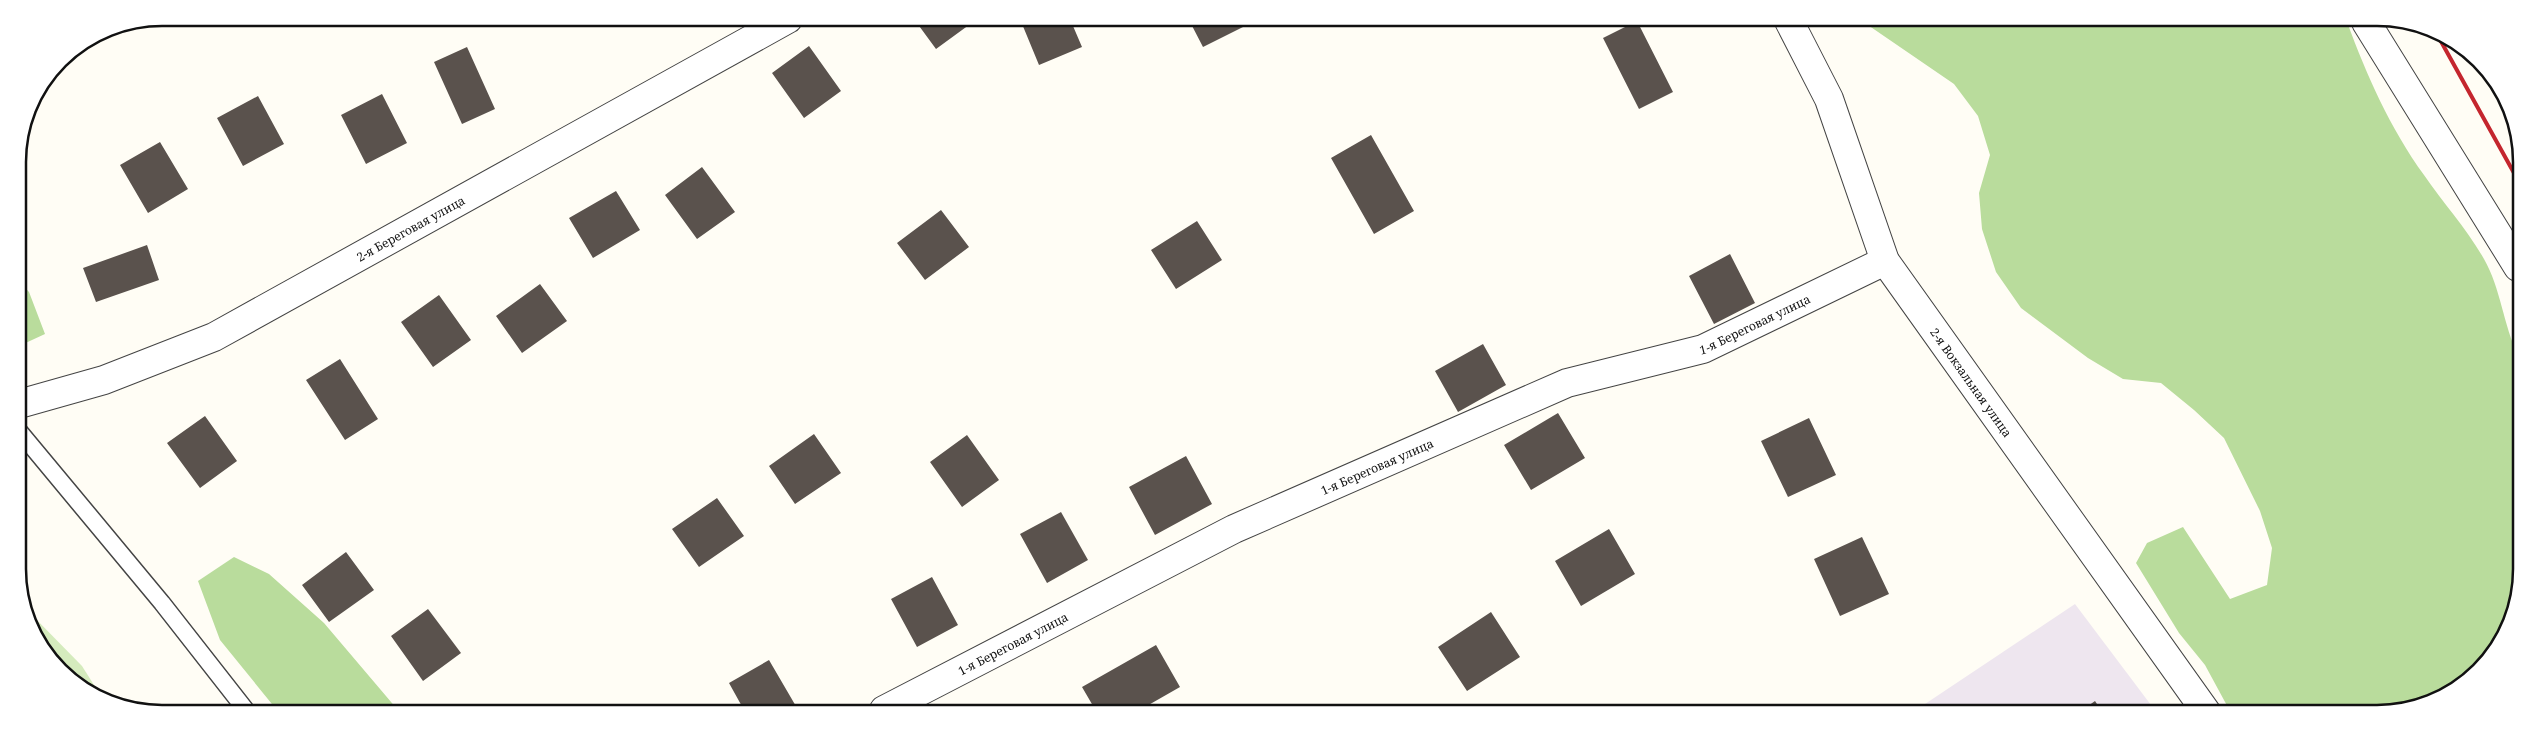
<svg xmlns="http://www.w3.org/2000/svg" width="2539" height="731" viewBox="0 0 2539 731" font-family="'Noto Serif',serif">
<style>
.industrial{fill:#eee6ef}
.green{fill:#d5ebbd}
.forest{fill:#b9dc9c}
.building{fill:#5a524d}
.lines{fill:none;stroke-linecap:round;stroke-linejoin:round}
.lane-casing{stroke:#444;stroke-width:19}
.street-casing{stroke:#444;stroke-width:30}
.lane{stroke:#fff;stroke-width:16}
.street{stroke:#fff;stroke-width:28}
.rail{stroke:#c4262e;stroke-width:4}
.labels{text-anchor:middle;dominant-baseline:central;stroke-width:5;stroke-linejoin:round;paint-order:stroke}
.street-label{font-size:12px;fill:#111;stroke:#fff}
.rim{fill:none;stroke:#111;stroke-width:2.5}
</style>
<rect width="100%" height="100%" fill="#fffdf5"/>
<!-- industrial -->
<path class="industrial" d="M 2075,604 L 2157,713 L 1913,712 Z"/>
<!-- green -->
<path class="green" d="M 27,610 L 82,666 L 99,693 L 60,671 Z"/>
<!-- forest -->
<path class="forest" d="M 1862,21 L 2347,22 C 2367,76 2390,128 2424,175 C 2443,203 2467,229 2484,259 C 2501,289 2503,324 2518,355 L 2517,606 L 2472,678 L 2432,703 L 2386,713 L 2231,713 L 2205,665 L 2179,633 L 2136,563 L 2147,543 L 2183,527 L 2230,599 L 2267,585 L 2272,548 L 2260,511 L 2224,438 L 2194,410 L 2161,383 L 2123,379 L 2088,358 L 2021,308 L 1996,272 L 1982,229 L 1979,193 L 1990,155 L 1978,116 L 1954,84 Z
M 18,280 L 29,292 L 45,334 L 19,346 Z
M 234,557 L 269,574 L 324,623 L 397,709 L 276,709 L 220,640 L 198,581 Z"/>
<!-- building -->
<path class="building" d="M 914,19 L 971,19 L 973,22 L 936,49 Z
M 1020,19 L 1070,19 L 1082,47 L 1039,65 Z
M 1189,20 L 1241,20 L 1245,26 L 1203,47 Z
M 1637,21 L 1673,92 L 1639,109 L 1603,38 Z
M 809,46 L 841,91 L 804,118 L 772,73 Z
M 467,47 L 495,109 L 462,124 L 434,62 Z
M 382,94 L 407,143 L 366,164 L 341,115 Z
M 258,96 L 284,144 L 243,166 L 217,118 Z
M 1371,135 L 1414,211 L 1374,234 L 1331,158 Z
M 160,142 L 188,189 L 148,213 L 120,165 Z
M 702,167 L 735,212 L 697,239 L 665,195 Z
M 616,191 L 640,230 L 593,258 L 569,218 Z
M 941,210 L 969,247 L 925,280 L 897,243 Z
M 1197,221 L 1222,260 L 1176,289 L 1151,250 Z
M 147,245 L 159,280 L 96,302 L 83,268 Z
M 1730,254 L 1755,303 L 1714,324 L 1689,276 Z
M 540,284 L 567,321 L 522,353 L 496,316 Z
M 439,295 L 471,340 L 433,367 L 401,322 Z
M 1483,344 L 1506,385 L 1458,412 L 1435,371 Z
M 340,359 L 378,419 L 345,440 L 306,380 Z
M 1558,413 L 1585,458 L 1531,490 L 1504,445 Z
M 205,416 L 237,461 L 200,488 L 167,443 Z
M 1809,418 L 1836,475 L 1788,497 L 1761,441 Z
M 814,434 L 841,473 L 795,504 L 769,466 Z
M 967,435 L 999,480 L 962,507 L 930,462 Z
M 1186,456 L 1212,504 L 1155,535 L 1129,487 Z
M 717,498 L 744,536 L 699,567 L 672,529 Z
M 1061,512 L 1088,560 L 1047,583 L 1020,534 Z
M 1609,529 L 1635,574 L 1581,606 L 1555,561 Z
M 1862,537 L 1889,594 L 1840,616 L 1814,559 Z
M 346,552 L 374,590 L 329,622 L 302,585 Z
M 932,577 L 958,625 L 917,647 L 891,599 Z
M 428,609 L 461,653 L 423,681 L 391,636 Z
M 1491,612 L 1520,657 L 1467,691 L 1438,647 Z
M 1156,645 L 1180,687 L 1138,711 L 1096,711 L 1082,687 Z
M 769,660 L 797,708 L 793,710 L 744,710 L 729,683 Z
M 2095,701 L 2103,713 L 2078,713 Z"/>
<g class="lines">
<!-- lane casing -->
<g class="lane-casing">
<path id="lane" d="M 19,431 L 162,603 L 245,709"/>
</g>
<!-- street casing -->
<g class="street-casing">
<g id="street">
<path id="s1" d="M 1789,21 L 1829,99 L 1885,261 L 2207,713"/>
<path d="M 2366,22 L 2518,267"/>
<path id="s2" d="M 19,404 L 104,380 L 214,337 L 788,19"/>
<path id="s3" d="M 884,710 L 1234,529 L 1567,383 L 1703,349 L 1885,261"/>
</g>
</g>
<!-- lane -->
<use href="#lane" class="lane"/>
<!-- street -->
<use href="#street" class="street"/>
<!-- rail -->
<path class="rail" d="M 2438,36 L 2519,182"/>
</g>
<g class="labels">
<!-- street labels -->
<g class="street-label">
<text stroke="none"><textPath href="#s2" startOffset="431">2-я Береговая улица</textPath></text>
<text stroke="none"><textPath href="#s3" startOffset="955">1-я Береговая улица</textPath></text>
<text stroke="none"><textPath href="#s1" startOffset="408">2-я Вокзальная улица</textPath></text>
<text stroke="none"><textPath href="#s3" startOffset="550">1-я Береговая улица</textPath></text>
<text stroke="none"><textPath href="#s3" startOffset="145">1-я Береговая улица</textPath></text>
</g>
</g>
<!-- crop -->
<path d="M0 0H2539V731H0ZM162 26H2377A136 136 0 0 1 2513 162V569A136 136 0 0 1 2377 705H162A136 136 0 0 1 26 569V162A136 136 0 0 1 162 26Z" fill="#fff" fill-rule="evenodd"/>
<path class="rim" d="M162 26H2377A136 136 0 0 1 2513 162V569A136 136 0 0 1 2377 705H162A136 136 0 0 1 26 569V162A136 136 0 0 1 162 26Z"/>
</svg>
